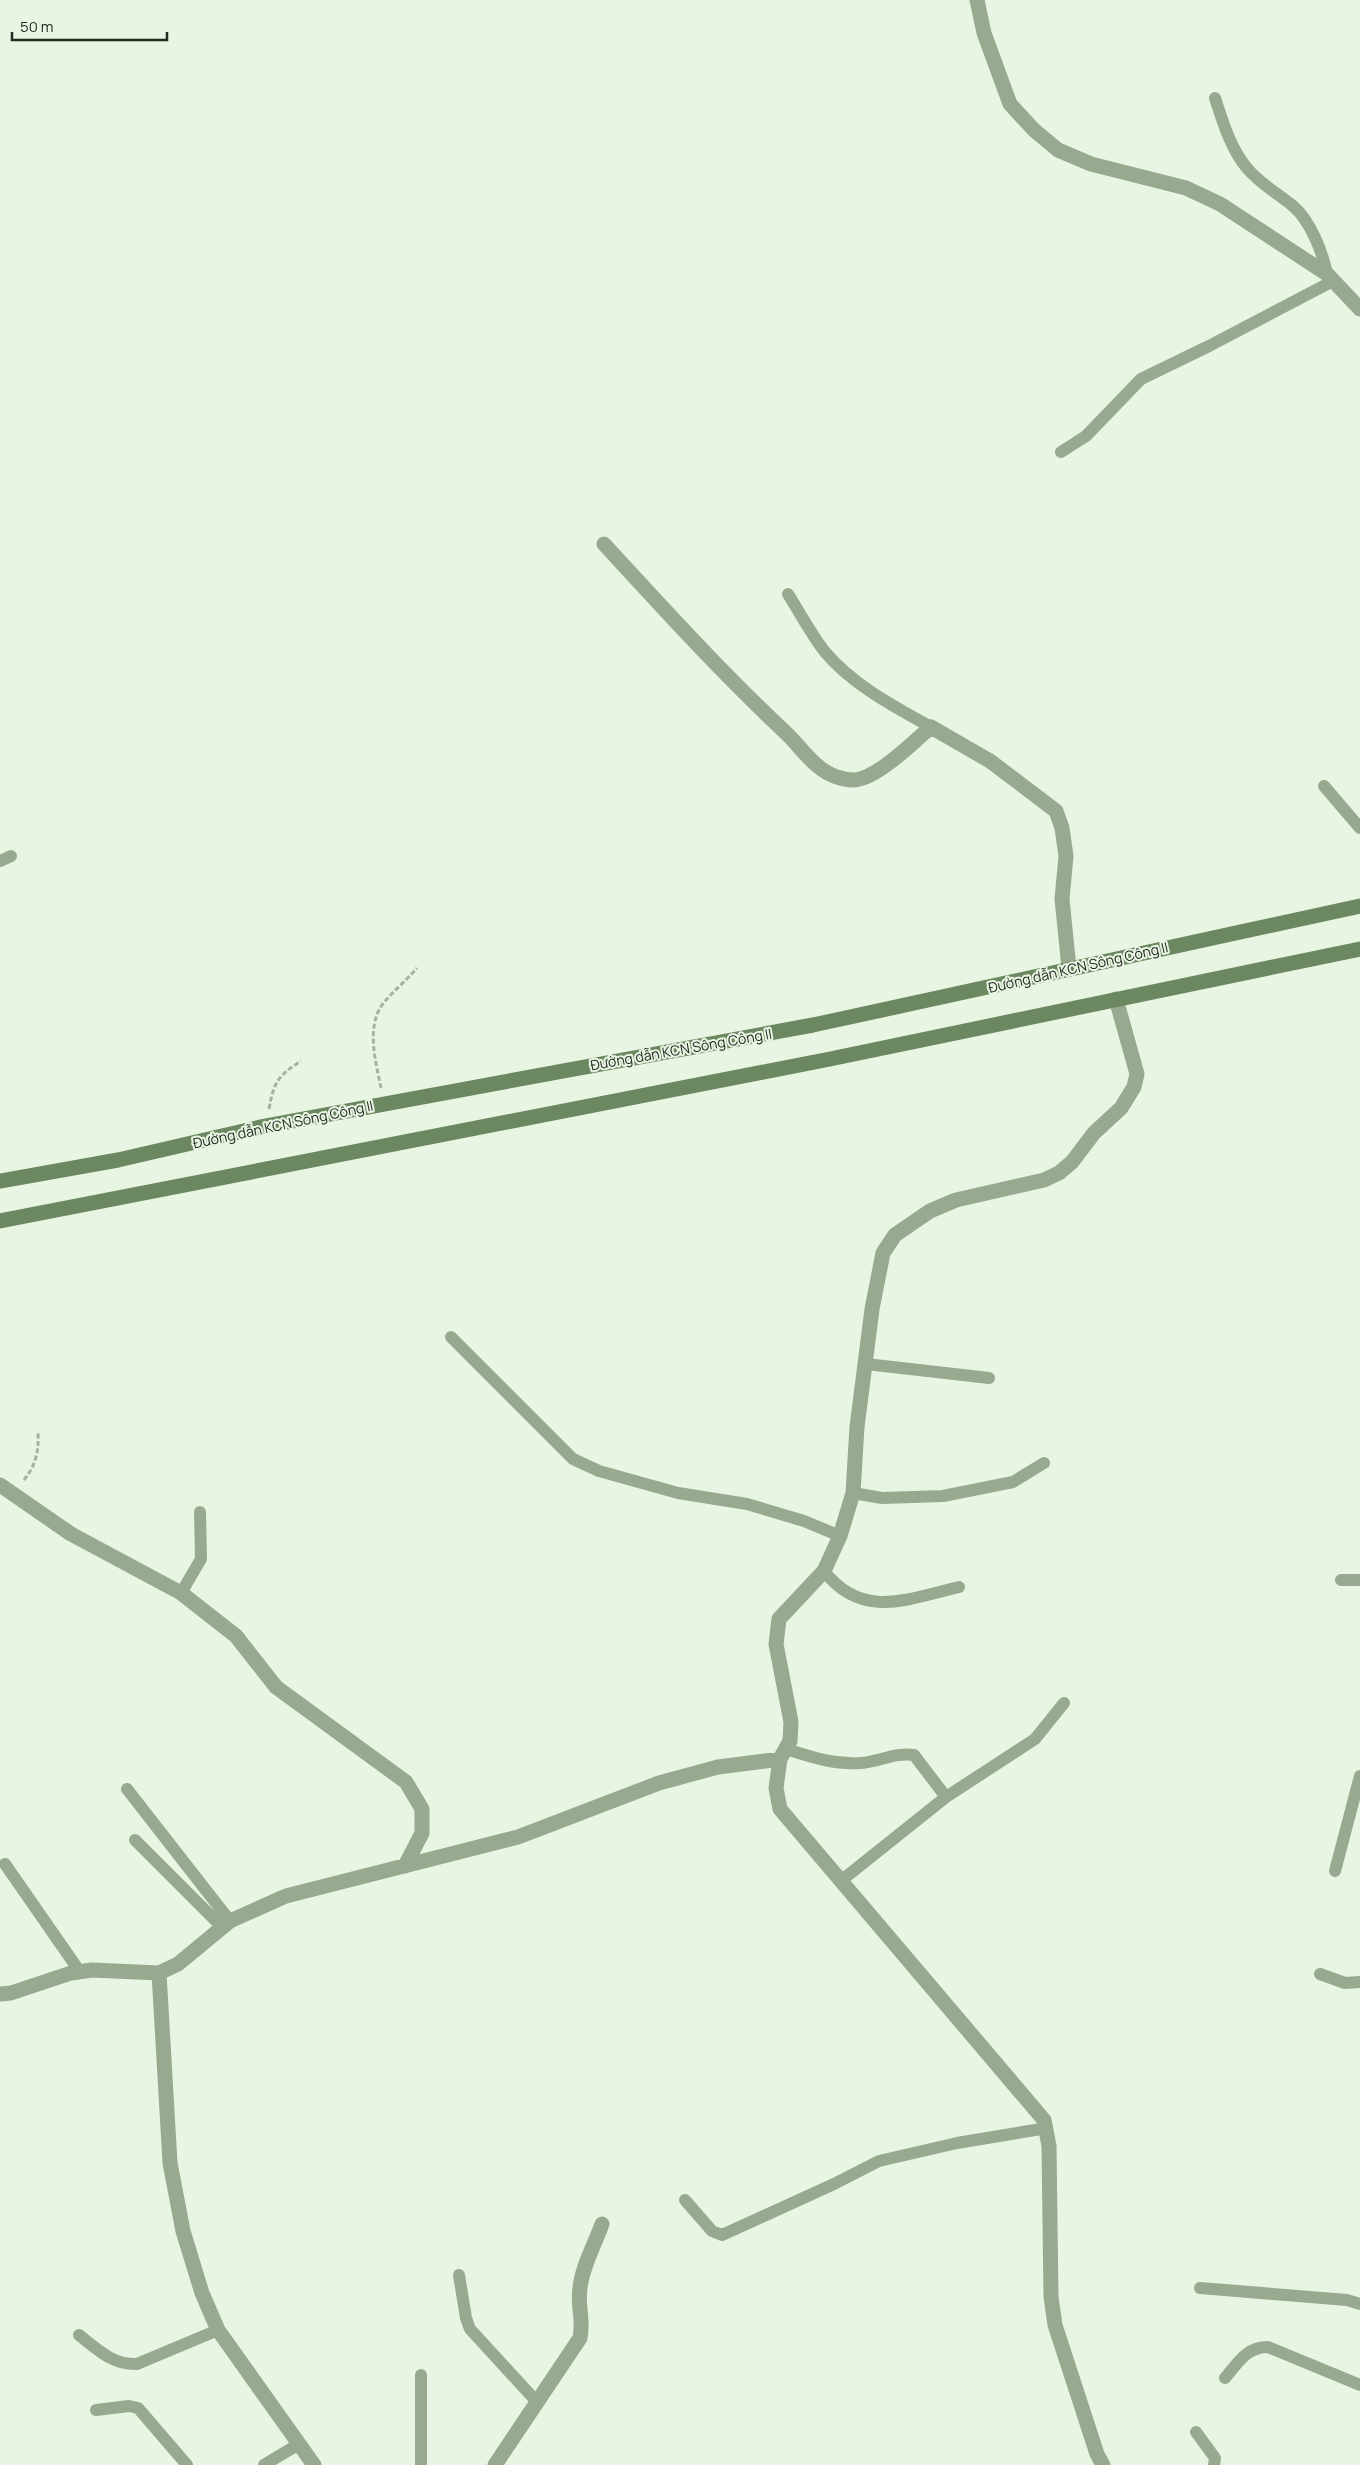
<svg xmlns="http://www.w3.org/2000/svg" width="1360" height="2465" viewBox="0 0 1360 2465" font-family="Manrope,sans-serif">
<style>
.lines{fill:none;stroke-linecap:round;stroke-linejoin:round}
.path{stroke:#a7b1a2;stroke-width:3;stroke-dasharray:5 2.5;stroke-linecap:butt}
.lane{stroke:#97aa8f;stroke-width:12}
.street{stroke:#97aa8f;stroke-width:15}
.secondary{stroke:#6c8860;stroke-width:15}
.labels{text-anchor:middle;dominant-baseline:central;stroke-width:4;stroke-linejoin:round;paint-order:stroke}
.street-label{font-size:14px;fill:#242922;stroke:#e8f5e2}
</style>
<rect width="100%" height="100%" fill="#e8f5e2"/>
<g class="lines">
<!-- path -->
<path class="path" d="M 381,1088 C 376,1063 366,1028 382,1005 C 392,992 406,981 417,968
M 269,1109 C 274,1081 278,1076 301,1061
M 24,1480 C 36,1465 39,1451 38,1432"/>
<!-- lane -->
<path class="lane" d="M 1215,98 C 1223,122 1230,147 1246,167 C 1260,184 1277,193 1293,206 C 1310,220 1323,253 1327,274
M 1061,452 L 1086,436 L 1141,379 L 1209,346 L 1333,281
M 788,594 C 800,613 811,634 825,652 C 853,685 893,706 931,727
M 1324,786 L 1360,828
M 0,861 L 11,856
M 451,1337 L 573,1459 L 599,1471 L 678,1493 L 747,1504 L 804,1521 L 840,1536
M 866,1364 L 989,1378
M 853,1493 L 882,1498 L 943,1496 L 1013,1482 L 1044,1463
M 824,1571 C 862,1620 908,1599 959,1587
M 1341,1580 L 1360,1580
M 181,1593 L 201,1559 L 200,1512
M 786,1749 C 811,1757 834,1765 861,1763 C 879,1762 895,1752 914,1755 L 946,1797
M 127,1789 L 230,1921
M 135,1840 L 222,1927
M 5,1864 L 80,1972
M 1335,1871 L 1360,1776
M 842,1880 L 946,1797 L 1035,1739 L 1064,1703
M 1320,1974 L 1345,1983 L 1360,1982
M 685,2200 L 712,2231 L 722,2235 L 834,2184 L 879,2161 L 957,2143 L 1047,2128
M 459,2275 L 466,2318 L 470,2329 L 537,2402
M 1200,2288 L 1347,2300 L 1360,2304
M 79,2335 C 98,2350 113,2365 137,2364 L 218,2330
M 421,2375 L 421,2465
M 1225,2378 C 1238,2363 1246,2347 1268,2347 L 1360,2385
M 96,2410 L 129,2406 L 138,2408 L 187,2465
M 1196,2432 L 1215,2458 L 1214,2465
M 264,2465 L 299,2444"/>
<!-- street -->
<path class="street" d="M 977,0 L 984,33 L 1010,104 L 1034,130 L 1058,150 L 1091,164 L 1186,188 L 1220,204 L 1327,274 L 1360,309
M 604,544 C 663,608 721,672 785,732 C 797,743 806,757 819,767 C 828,775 842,780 854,780 C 877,779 913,742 931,727 L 990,761 L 1056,811 L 1062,828 L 1066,856 L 1062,899 L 1069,968
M 0,1485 L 71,1534 L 181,1593 L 236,1636 L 276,1687 L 406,1782 L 422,1809 L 422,1833 L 405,1866
M 159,1973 L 170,2163 L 183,2231 L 202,2293 L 218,2330 L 314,2465
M 0,1994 L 11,1993 L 71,1973 L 92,1970 L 159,1973 L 178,1964 L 230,1921 L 286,1896 L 518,1837 L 659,1783 L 718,1767 L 780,1759
M 495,2465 L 580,2338 C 584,2318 577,2307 580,2288 C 582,2267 595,2244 602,2224
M 1103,2465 L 1097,2454 L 1055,2325 L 1051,2297 L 1049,2146 L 1044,2120 L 780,1809 L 776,1788 L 780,1759 L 790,1741 L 791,1722 L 776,1644 L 779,1619 L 824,1571 L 840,1536 L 853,1493 L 857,1427 L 872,1309 L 883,1253 L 895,1235 L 930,1211 L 956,1200 L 1044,1180 L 1059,1173 L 1072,1162 L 1094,1133 L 1121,1108 L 1134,1087 L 1137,1074 L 1116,999"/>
<!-- secondary -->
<path class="secondary" d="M 0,1181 L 118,1160 L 265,1126 L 384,1104 L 813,1025 L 1360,906
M 0,1221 L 830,1059 L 1360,949"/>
</g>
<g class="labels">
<!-- street labels -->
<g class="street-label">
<text transform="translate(1078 967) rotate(-13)">Đường dẫn KCN Sông Công II</text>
<text transform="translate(681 1049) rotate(-10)">Đường dẫn KCN Sông Công II</text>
<text transform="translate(283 1124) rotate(-12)">Đường dẫn KCN Sông Công II</text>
</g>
</g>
<!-- scale -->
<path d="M12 32v8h155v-8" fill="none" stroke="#242922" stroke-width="2.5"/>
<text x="20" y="32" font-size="15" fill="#242922" stroke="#e8f5e2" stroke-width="4" paint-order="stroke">50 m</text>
</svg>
